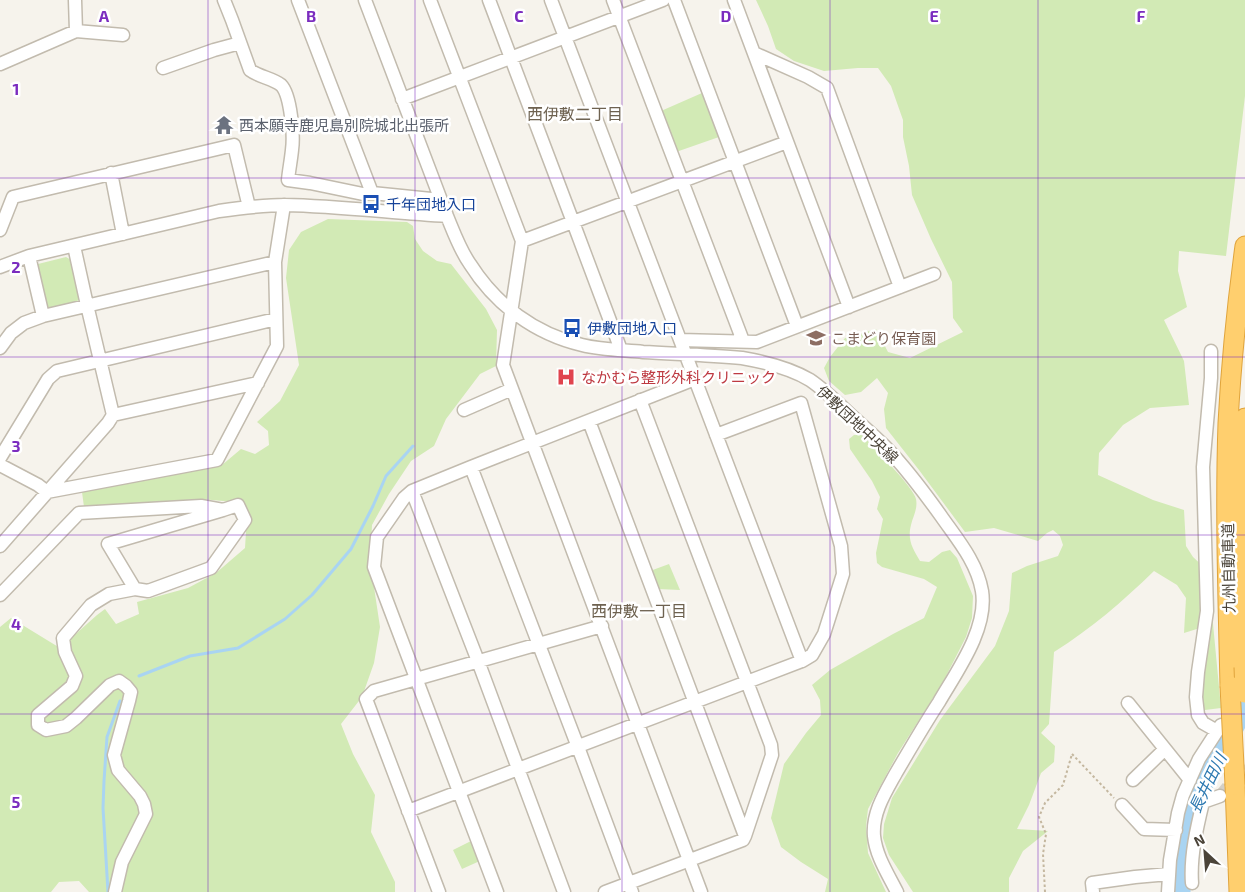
<svg xmlns="http://www.w3.org/2000/svg" width="1245" height="892" viewBox="0 0 1245 892" font-family="'Exo 2','Noto Sans JP',sans-serif">
<style>
.green{fill:#d2eab5}
.lines{fill:none;stroke-linecap:round;stroke-linejoin:round}
.stream{stroke:#a9d4f2;stroke-width:3}
.river{stroke:#a9d4f2;stroke-width:19}
.minor-tunnel{stroke:#d4d0c8;stroke-width:12;stroke-dasharray:12 6;stroke-linecap:butt}
.minor-casing{stroke:#c2bbae;stroke-width:15}
.highway-casing{stroke:#e0a43c;stroke-width:21}
.path{stroke:#c4b79f;stroke-width:2;stroke-dasharray:2.5 2.5;stroke-linecap:butt}
.minor{stroke:#fff;stroke-width:12}
.highway{stroke:#ffcf6e;stroke-width:19}
.highway-bridge-casing{stroke:#e0a43c;stroke-width:21;stroke-linecap:butt}
.highway-bridge{stroke:#ffcf6e;stroke-width:19}
.grid{fill:none;stroke:#7b2cbf;stroke-width:1;stroke-opacity:0.55}
.labels{text-anchor:middle;dominant-baseline:central;stroke-width:5;stroke-linejoin:round;paint-order:stroke}
.worship-label{font-size:15px;fill:#5b616d;stroke:#fff;text-anchor:start}
.transit-label{font-size:15px;fill:#164399;stroke:#fff;text-anchor:start}
.education-label{font-size:15px;fill:#785e54;stroke:#fff;text-anchor:start}
.health-label{font-size:15px;fill:#be3a42;stroke:#fff;text-anchor:start}
.street-label{font-size:15px;fill:#4b4439;stroke:#fff}
.neighbourhood-label{font-size:16px;fill:#6e6250;stroke:#fff}
.water-label{font-size:16px;font-style:italic;fill:#2e7ab2;stroke:#fff}
.grid-label{font-size:16px;text-anchor:middle;font-weight:bold;fill:#7b2cbf;stroke:#fff;stroke-width:5;stroke-linejoin:round;paint-order:stroke}
</style>
<rect width="100%" height="100%" fill="#f6f3ec"/>
<!-- green -->
<path class="green" d="M 756,0 L 1245,0 L 1245,96 L 1226,256 L 1179,251 L 1178,271 L 1187,307 L 1164,320 L 1184,361 L 1189,405 L 1150,408 L 1123,425 L 1099,453 L 1098,475 L 1153,500 L 1184,510 L 1186,546 L 1193,557 L 1208,571 L 1221,708 L 1197,711 L 1200,628 L 1184,633 L 1186,598 L 1177,585 L 1154,571 C 1122,602 1092,628 1054,652 L 1049,724 L 1041,733 L 1055,746 L 1054,762 L 1041,773 L 1029,805 L 1017,829 L 1048,831 L 1023,851 L 1009,878 L 1009,892 L 913,892 L 889,855 L 883,838 L 884,824 L 892,798 L 940,720 L 995,646 L 1009,611 L 1012,573 L 1027,566 L 1058,556 L 1063,545 L 1060,536 L 1053,530 L 1047,533 L 1038,541 L 994,528 L 965,532 L 919,470 L 886,428 L 884,409 L 888,393 L 877,378 L 861,392 L 845,395 L 829,381 L 824,368 L 830,357 L 845,338 L 876,329 L 888,352 L 910,358 L 963,332 L 953,318 L 952,282 L 931,239 L 912,195 L 909,166 L 903,137 L 903,120 L 891,86 L 878,68 L 858,68 L 824,71 L 794,61 L 776,49 L 768,26 Z
M 702,93 L 719,137 L 676,152 L 661,111 Z
M 328,219 L 407,222 L 413,226 L 415,239 L 423,251 L 437,261 L 451,264 L 486,309 L 497,330 L 496,366 L 480,374 L 446,419 L 434,446 L 411,461 L 389,494 L 372,525 L 371,545 L 371,567 L 380,627 L 374,663 L 362,697 L 341,724 L 353,754 L 375,795 L 371,832 L 395,882 L 395,892 L 89,892 L 79,881 L 59,882 L 51,892 L 0,892 L 0,627 L 11,618 L 60,648 L 97,615 L 105,609 L 116,624 L 139,614 L 137,602 L 188,588 L 216,573 L 245,548 L 247,516 L 234,502 L 201,499 L 84,507 L 82,492 L 222,465 L 241,449 L 255,454 L 269,445 L 268,431 L 257,422 L 280,401 L 299,365 L 286,278 L 289,250 L 301,232 Z
M 66,257 L 73,261 L 80,296 L 77,302 L 52,309 L 45,306 L 36,272 L 38,264 Z
M 854,435 L 862,435 C 872,445 914,488 916,499 C 918,509 913,516 911,525 C 907,540 913,549 920,561 L 929,562 L 942,552 L 950,550 L 957,558 L 973,596 L 972,618 L 966,637 L 942,684 L 898,753 L 868,809 L 866,826 L 868,853 L 886,892 L 825,892 L 828,879 L 801,862 L 781,847 L 771,818 L 784,764 L 806,733 L 821,715 L 820,700 L 812,685 L 830,670 L 893,634 L 924,618 L 937,587 L 924,579 L 882,567 L 877,563 L 876,553 L 883,519 L 877,509 L 880,497 L 872,481 L 850,449 L 849,439 Z
M 669,564 L 680,590 L 658,589 L 650,571 Z
M 473,840 L 482,860 L 462,869 L 453,850 Z"/>
<g class="lines">
<!-- stream -->
<path class="stream" d="M 139,676 L 190,656 L 238,648 L 285,619 L 312,595 L 351,549 L 373,506 L 386,476 L 413,446
M 108,892 L 103,808 L 104,781 L 107,737 L 120,701"/>
<!-- river -->
<path class="river" d="M 1181,892 L 1182,873 L 1190,815 L 1205,782 L 1245,708"/>
<!-- minor-tunnel -->
<path class="minor-tunnel" d="M 1220,796 L 1245,765"/>
<!-- minor casing -->
<g class="minor-casing">
<path id="minor" d="M 224,0 L 232,20 L 250,70 C 259,77 272,78 281,85 C 291,95 294,136 292,150 C 291,160 289,170 288,180 L 310,183 L 363,194 L 372,193 L 441,200
M 298,0 L 372,193
M 365,0 L 447,216 C 454,233 460,250 470,264 C 496,305 535,334 582,345 C 602,350 623,350 643,352 C 676,354 709,355 742,358 C 765,362 790,368 810,380 C 826,391 839,404 853,417 C 867,430 882,442 894,456 C 911,475 926,495 941,516 C 957,539 977,562 982,591 C 988,629 957,671 939,702 C 924,725 910,749 896,773 C 885,793 872,813 874,836 C 876,856 888,874 897,892
M 430,0 L 522,241
M 489,0 L 573,222 L 621,350
M 613,0 L 743,341
M 674,0 L 797,326
M 734,0 L 849,307
M 76,31 L 123,35
M 754,53 L 808,77 L 827,88 L 900,287
M 0,64 L 76,31 L 75,0
M 163,68 L 214,50 L 240,43
M 402,99 L 663,0
M 111,173 L 123,234
M 0,230 L 13,197 L 234,145 L 249,207
M 29,256 L 43,316
M 0,267 L 29,256 L 219,211 C 241,208 263,205 285,205 C 339,206 393,213 447,216
M 680,340 L 757,342 L 934,274
M 0,348 L 11,333 L 24,323 L 43,316 L 275,262
M 1211,351 L 1211,378 L 1203,467 L 1207,611 L 1198,672 L 1196,697 L 1198,715 L 1203,723 L 1217,731
M 464,410 L 512,389
M 113,415 L 258,383
M 589,421 L 745,836
M 716,435 L 801,403 L 841,546 L 843,574 L 824,634 L 812,655 L 802,661
M 0,458 L 48,379 L 57,371 L 276,319
M 0,465 L 38,485 L 47,492 L 217,460 L 277,346 L 275,262 L 284,205
M 471,467 L 578,747 L 632,892
M 412,491 L 478,661 L 564,892
M 0,546 L 108,423 L 113,415 L 87,305 L 74,246
M 0,595 L 79,513 L 201,506 L 223,510 L 238,505 L 245,520 L 211,568 L 148,591 L 135,589 L 108,544 L 223,510
M 1128,703 L 1190,780
M 1133,780 L 1165,749
M 1203,802 L 1220,796
M 1122,805 L 1144,829 L 1176,830
M 408,811 L 802,661 L 551,0
M 1192,883 C 1190,856 1197,827 1203,802
M 115,892 L 122,862 L 146,814 L 144,804 L 140,796 L 118,770 L 114,755 L 129,701 L 131,692 L 126,686 L 119,681 L 110,685 L 76,718 L 66,726 L 46,730 L 38,725 L 38,715 L 72,686 L 76,676 L 65,652 L 63,638 L 91,605 L 109,594 L 135,589
M 439,892 L 366,699 L 374,691 L 602,626
M 497,892 L 374,567 L 377,537 L 404,498 L 412,491 L 471,467 L 695,379
M 605,892 L 743,840 L 745,836 L 772,755 L 771,745 L 640,400
M 701,892 L 503,365 L 522,241 L 787,142
M 1093,892 L 1092,883 L 1135,877 L 1169,874
M 1168,892 L 1170,860 L 1178,813 L 1183,795 L 1199,759 L 1221,725"/>
</g>
<!-- highway casing -->
<g class="highway-casing">
<path id="highway" d="M 1244,667 L 1245,418
M 1230,686 C 1228,598 1225,511 1228,423 C 1231,364 1237,305 1245,246
M 1235,785 L 1239,892"/>
</g>
<!-- path -->
<path class="path" d="M 1072,754 L 1114,798
M 1045,892 L 1043,854 L 1046,834 L 1039,817 L 1045,803 L 1063,785 L 1072,754"/>
<!-- minor -->
<use href="#minor" class="minor"/>
<!-- highway -->
<use href="#highway" class="highway"/>
<!-- highway-bridge casing -->
<g class="highway-bridge-casing">
<path id="highway-bridge" d="M 1244,667 L 1245,693
M 1230,686 L 1235,785"/>
</g>
<!-- highway-bridge -->
<use href="#highway-bridge" class="highway-bridge"/>
</g>
<!-- grid -->
<path class="grid" d="M 208,0 L 208,892M 415,0 L 415,892M 622,0 L 622,892M 830,0 L 830,892M 1038,0 L 1038,892M 0,178 L 1245,178M 0,357 L 1245,357M 0,535 L 1245,535M 0,714 L 1245,714"/>
<!-- icons -->
<defs>
<g id="temple-bare" transform="scale(1.5)"><path d="M0-6L5-2H3V0L6.5 2.5H4V6H1.5V3h-3V6H-4V2.5H-6.5L-3 0V-2H-5Z" fill="#6b7280" stroke="#fff" stroke-width="2.5" paint-order="stroke"/></g>
<g id="bus-bare" transform="scale(1.5)"><path d="M-5-6H5V4H4V6H2V4H-2V6H-4V4H-5ZM-3.5-4V0h7V-4ZM-3.5 1.2v1.5H-2V1.2ZM2 1.2v1.5H3.5V1.2Z" fill="#1a4fb4" stroke="#fff" stroke-width="2.5" paint-order="stroke"/></g>
<g id="school-bare" transform="scale(1.5)"><path d="M0-5L7-2L0 1L-7-2ZM-4 1L0 2.5L4 1V4Q0 6-4 4Z" fill="#8d6e63" stroke="#fff" stroke-width="2.5" paint-order="stroke"/></g>
<g id="hospital-bare" transform="scale(1.5)"><path d="M-5-5h3v3.5h4V-5h3V5h-3V1.5h-4V5h-3Z" fill="#e0444e" stroke="#fff" stroke-width="2.5" paint-order="stroke"/></g>
</defs>
<g fill-rule="evenodd">
<use href="#temple-bare" x="224" y="125"/>
<use href="#bus-bare" x="371" y="204"/>
<use href="#bus-bare" x="572" y="328"/>
<use href="#school-bare" x="816" y="338"/>
<use href="#hospital-bare" x="566" y="377"/>
</g>
<g class="labels">
<!-- worship labels -->
<g class="worship-label">
<text x="239" y="125">西本願寺鹿児島別院城北出張所</text>
</g>
<!-- transit labels -->
<g class="transit-label">
<text x="386" y="204">千年団地入口</text>
<text x="587" y="328">伊敷団地入口</text>
</g>
<!-- education labels -->
<g class="education-label">
<text x="831" y="338">こまどり保育園</text>
</g>
<!-- health labels -->
<g class="health-label">
<text x="581" y="377">なかむら整形外科クリニック</text>
</g>
<!-- street labels -->
<g class="street-label">
<text transform="translate(858 424) rotate(43)">伊敷団地中央線</text>
<text transform="translate(1228 568) rotate(-91)">九州自動車道</text>
</g>
<!-- neighbourhood labels -->
<g class="neighbourhood-label">
<text x="575" y="113">西伊敷二丁目</text>
<text x="639" y="610">西伊敷一丁目</text>
</g>
<!-- water labels -->
<g class="water-label">
<text transform="translate(1207 783) rotate(-64)">長井田川</text>
</g>
</g>
<g class="grid-label">
<text x="104" y="22">A</text>
<text x="311" y="22">B</text>
<text x="519" y="22">C</text>
<text x="726" y="22">D</text>
<text x="934" y="22">E</text>
<text x="1141" y="22">F</text>
<text x="16" y="95">1</text>
<text x="16" y="273">2</text>
<text x="16" y="452">3</text>
<text x="16" y="630">4</text>
<text x="16" y="808">5</text>
</g>
<!-- north arrow -->
<g transform="translate(1205 852) rotate(334)" stroke="#ffffff" stroke-width="4" paint-order="stroke">
<path d="M0-4L9 19L0 12L-9 19Z" fill="#4b4439"/>
<text y="-8" font-size="14" font-weight="bold" text-anchor="middle" fill="#4b4439">N</text>
</g>
</svg>
